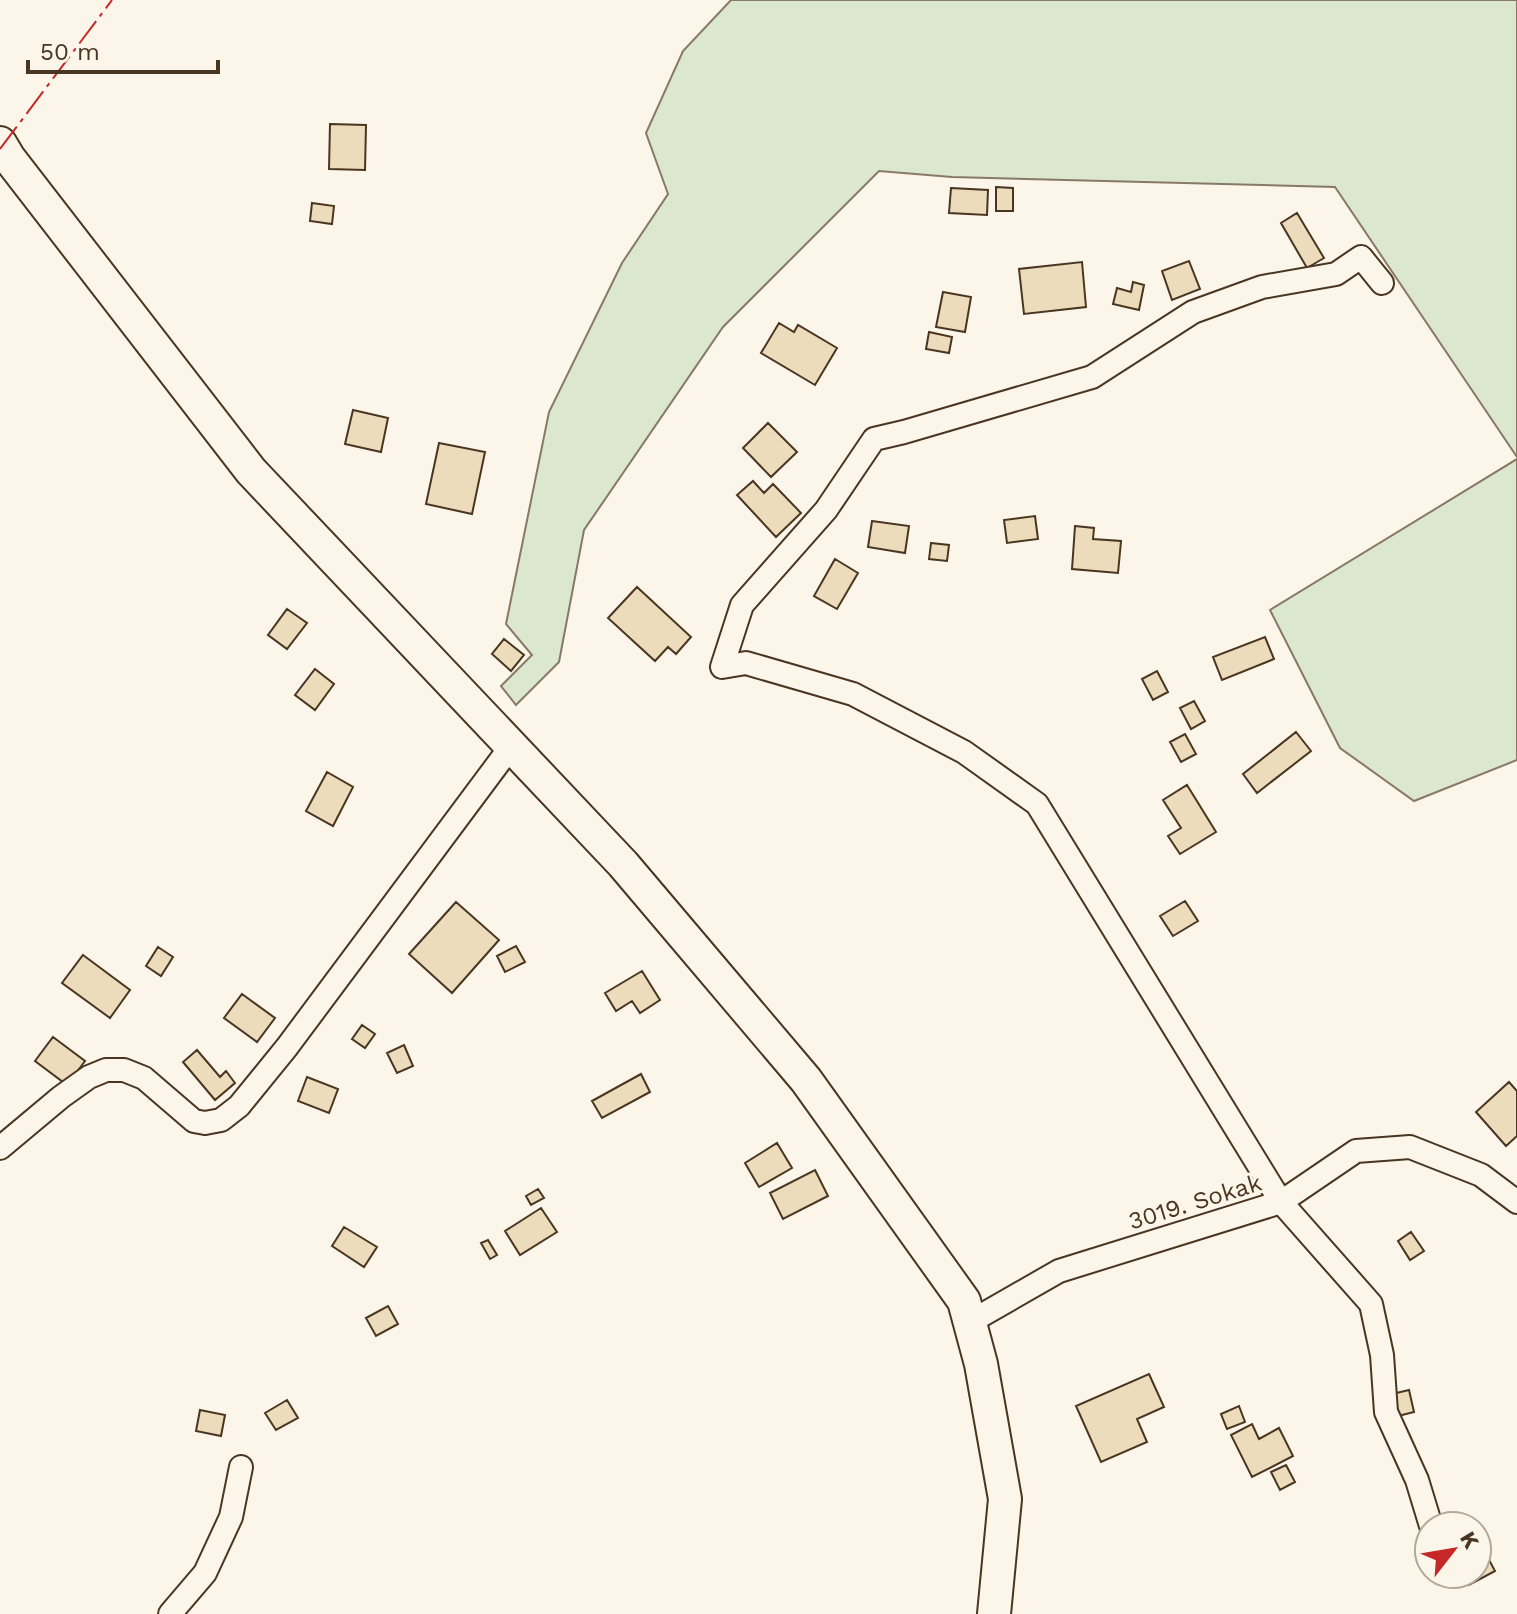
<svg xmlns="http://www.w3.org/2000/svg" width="1517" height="1614" viewBox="0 0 1517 1614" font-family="'Work Sans',sans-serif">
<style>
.green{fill:#dce7d0;stroke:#887966;stroke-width:2}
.building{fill:#ecdcbc;stroke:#4a3520;stroke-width:2}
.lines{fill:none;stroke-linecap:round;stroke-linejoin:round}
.street-casing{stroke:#4a3520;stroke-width:26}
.secondary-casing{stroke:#4a3520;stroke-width:36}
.street{stroke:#fbf6e9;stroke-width:22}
.secondary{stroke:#fbf6e9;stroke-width:32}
.power{stroke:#c62828;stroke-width:2;stroke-dasharray:28 6 4 6;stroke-linecap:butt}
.labels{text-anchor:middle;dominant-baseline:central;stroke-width:6;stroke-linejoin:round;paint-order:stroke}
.street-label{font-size:24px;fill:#4a3520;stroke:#fbf6e9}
</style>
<rect width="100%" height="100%" fill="#fbf6e9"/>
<!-- green -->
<path class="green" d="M 731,0 L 1517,0 L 1517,457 L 1335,187 L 952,177 L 879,171 L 723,327 L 584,530 L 559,662 L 516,705 L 501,686 L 532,655 L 506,624 L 549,412 L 622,263 L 668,194 L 646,133 L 683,51 Z
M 1517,459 L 1517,760 L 1414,801 L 1340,748 L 1270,610 Z"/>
<!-- building -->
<path class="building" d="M 330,124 L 366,125 L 365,170 L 329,169 Z
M 996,187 L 1013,188 L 1013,211 L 996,211 Z
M 951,188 L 988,190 L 987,215 L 949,213 Z
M 312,203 L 334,206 L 332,224 L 310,221 Z
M 1297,213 L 1324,258 L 1307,268 L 1281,223 Z
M 1189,261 L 1200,289 L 1172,300 L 1162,271 Z
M 1082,262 L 1086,307 L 1024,314 L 1019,269 Z
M 1133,282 L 1144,285 L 1139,310 L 1113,304 L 1117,288 L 1131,292 Z
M 943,292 L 971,297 L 965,332 L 936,327 Z
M 779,323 L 794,332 L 798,325 L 837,348 L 815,385 L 761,353 Z
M 929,332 L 952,337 L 949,353 L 926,349 Z
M 353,410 L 388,418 L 381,452 L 345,444 Z
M 768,423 L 797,452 L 771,477 L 743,448 Z
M 439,443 L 485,452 L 472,514 L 426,504 Z
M 753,481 L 764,493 L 773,484 L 801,513 L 776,537 L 737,495 Z
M 1035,516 L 1038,539 L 1007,543 L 1004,520 Z
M 872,521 L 909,526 L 905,553 L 868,547 Z
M 1075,526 L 1094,528 L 1093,539 L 1121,541 L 1118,573 L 1072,569 Z
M 931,543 L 949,545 L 947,561 L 929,559 Z
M 835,559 L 858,573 L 837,609 L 814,596 Z
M 637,587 L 691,637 L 676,654 L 668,647 L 655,661 L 608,618 Z
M 287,609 L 307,623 L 287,649 L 268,635 Z
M 1265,637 L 1274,659 L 1222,680 L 1213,657 Z
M 504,639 L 524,655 L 511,671 L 492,654 Z
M 315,669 L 334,684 L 315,710 L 295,695 Z
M 1157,671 L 1168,692 L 1153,700 L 1142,679 Z
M 1194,701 L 1205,721 L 1191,729 L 1180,708 Z
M 1296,732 L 1311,751 L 1257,793 L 1243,774 Z
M 1185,734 L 1196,754 L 1181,762 L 1170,742 Z
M 327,772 L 353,787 L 333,826 L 306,811 Z
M 1187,785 L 1216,832 L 1180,854 L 1168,836 L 1181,828 L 1163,800 Z
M 1185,901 L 1198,921 L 1173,936 L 1160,916 Z
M 456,902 L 499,940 L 452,993 L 409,954 Z
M 516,946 L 525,962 L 505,972 L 497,956 Z
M 158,947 L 173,957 L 161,976 L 146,966 Z
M 83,955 L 130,990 L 110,1018 L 62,983 Z
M 642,971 L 660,1000 L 640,1013 L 632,1001 L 616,1011 L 605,993 Z
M 242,994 L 275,1018 L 257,1042 L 224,1018 Z
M 362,1025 L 375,1034 L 365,1048 L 352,1039 Z
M 53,1037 L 85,1061 L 67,1085 L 35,1061 Z
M 404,1045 L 413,1066 L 397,1073 L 387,1053 Z
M 197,1050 L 220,1077 L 226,1071 L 235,1083 L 215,1100 L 183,1062 Z
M 641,1074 L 650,1092 L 602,1118 L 592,1101 Z
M 307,1077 L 338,1089 L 329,1113 L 298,1101 Z
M 1509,1082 L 1517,1091 L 1517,1136 L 1506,1146 L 1476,1112 Z
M 777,1143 L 792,1168 L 759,1187 L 745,1163 Z
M 815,1170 L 828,1196 L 783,1219 L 770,1193 Z
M 538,1189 L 544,1198 L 531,1205 L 526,1196 Z
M 541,1208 L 557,1232 L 520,1255 L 505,1231 Z
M 344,1227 L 377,1247 L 364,1267 L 332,1246 Z
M 1411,1232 L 1424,1251 L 1410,1260 L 1398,1241 Z
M 488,1240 L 497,1255 L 490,1259 L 481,1243 Z
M 388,1306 L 398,1324 L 376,1336 L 366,1318 Z
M 1149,1374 L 1164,1407 L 1137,1419 L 1147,1442 L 1101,1462 L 1076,1406 Z
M 1409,1390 L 1414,1412 L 1398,1416 L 1392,1394 Z
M 287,1400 L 298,1418 L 276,1430 L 265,1413 Z
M 1239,1406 L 1245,1422 L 1227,1429 L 1221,1414 Z
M 200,1410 L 225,1415 L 221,1436 L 196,1431 Z
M 1252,1424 L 1259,1439 L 1279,1428 L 1293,1456 L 1252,1477 L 1231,1435 Z
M 1286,1465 L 1295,1482 L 1280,1490 L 1271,1472 Z
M 1477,1537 L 1495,1571 L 1469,1585 L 1463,1574 L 1477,1574 Z"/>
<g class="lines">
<!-- street casing -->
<g class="street-casing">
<path id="street" d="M 1382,283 L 1361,257 L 1336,274 L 1262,287 L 1193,312 L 1092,377 L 904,432 L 874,439 L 826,510 L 742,605 L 722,667 L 746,663 L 853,694 L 964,752 L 1037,804 L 1281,1202 L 1371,1304 L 1382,1355 L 1386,1412 L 1417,1480 L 1431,1526
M 0,1148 L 61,1097 L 89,1077 L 106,1070 L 124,1070 L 144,1078 L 194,1121 L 205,1123 L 221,1120 L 239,1106 L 287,1047 L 512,745
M 970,1322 L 1059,1271 L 1281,1202 L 1356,1151 L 1410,1147 L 1481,1175 L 1517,1202
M 170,1614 L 205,1573 L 231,1517 L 241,1467"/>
</g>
<!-- secondary casing -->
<g class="secondary-casing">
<path id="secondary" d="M 0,143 L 9,158 L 251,471 L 623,864 L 806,1080 L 964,1301 L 981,1364 L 1005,1499 L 994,1614"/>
</g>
<!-- street -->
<use href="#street" class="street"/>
<!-- secondary -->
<use href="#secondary" class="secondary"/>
<!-- power -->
<path class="power" d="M 0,149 L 112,0"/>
</g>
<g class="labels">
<!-- street labels -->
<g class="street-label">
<text transform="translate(1195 1202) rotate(-17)">3019. Sokak</text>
</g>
</g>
<!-- north arrow -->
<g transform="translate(1453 1550) rotate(59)"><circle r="38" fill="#fbf6e9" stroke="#b4a999" stroke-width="2"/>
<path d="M0-6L14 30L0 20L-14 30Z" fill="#c62828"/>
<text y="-12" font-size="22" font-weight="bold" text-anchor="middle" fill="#4a3520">K</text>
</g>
<!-- scale -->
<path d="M28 60v12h190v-12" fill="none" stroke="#4a3520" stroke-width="4"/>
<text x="40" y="60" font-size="24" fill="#4a3520" stroke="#fbf6e9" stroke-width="6" paint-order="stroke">50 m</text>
</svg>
